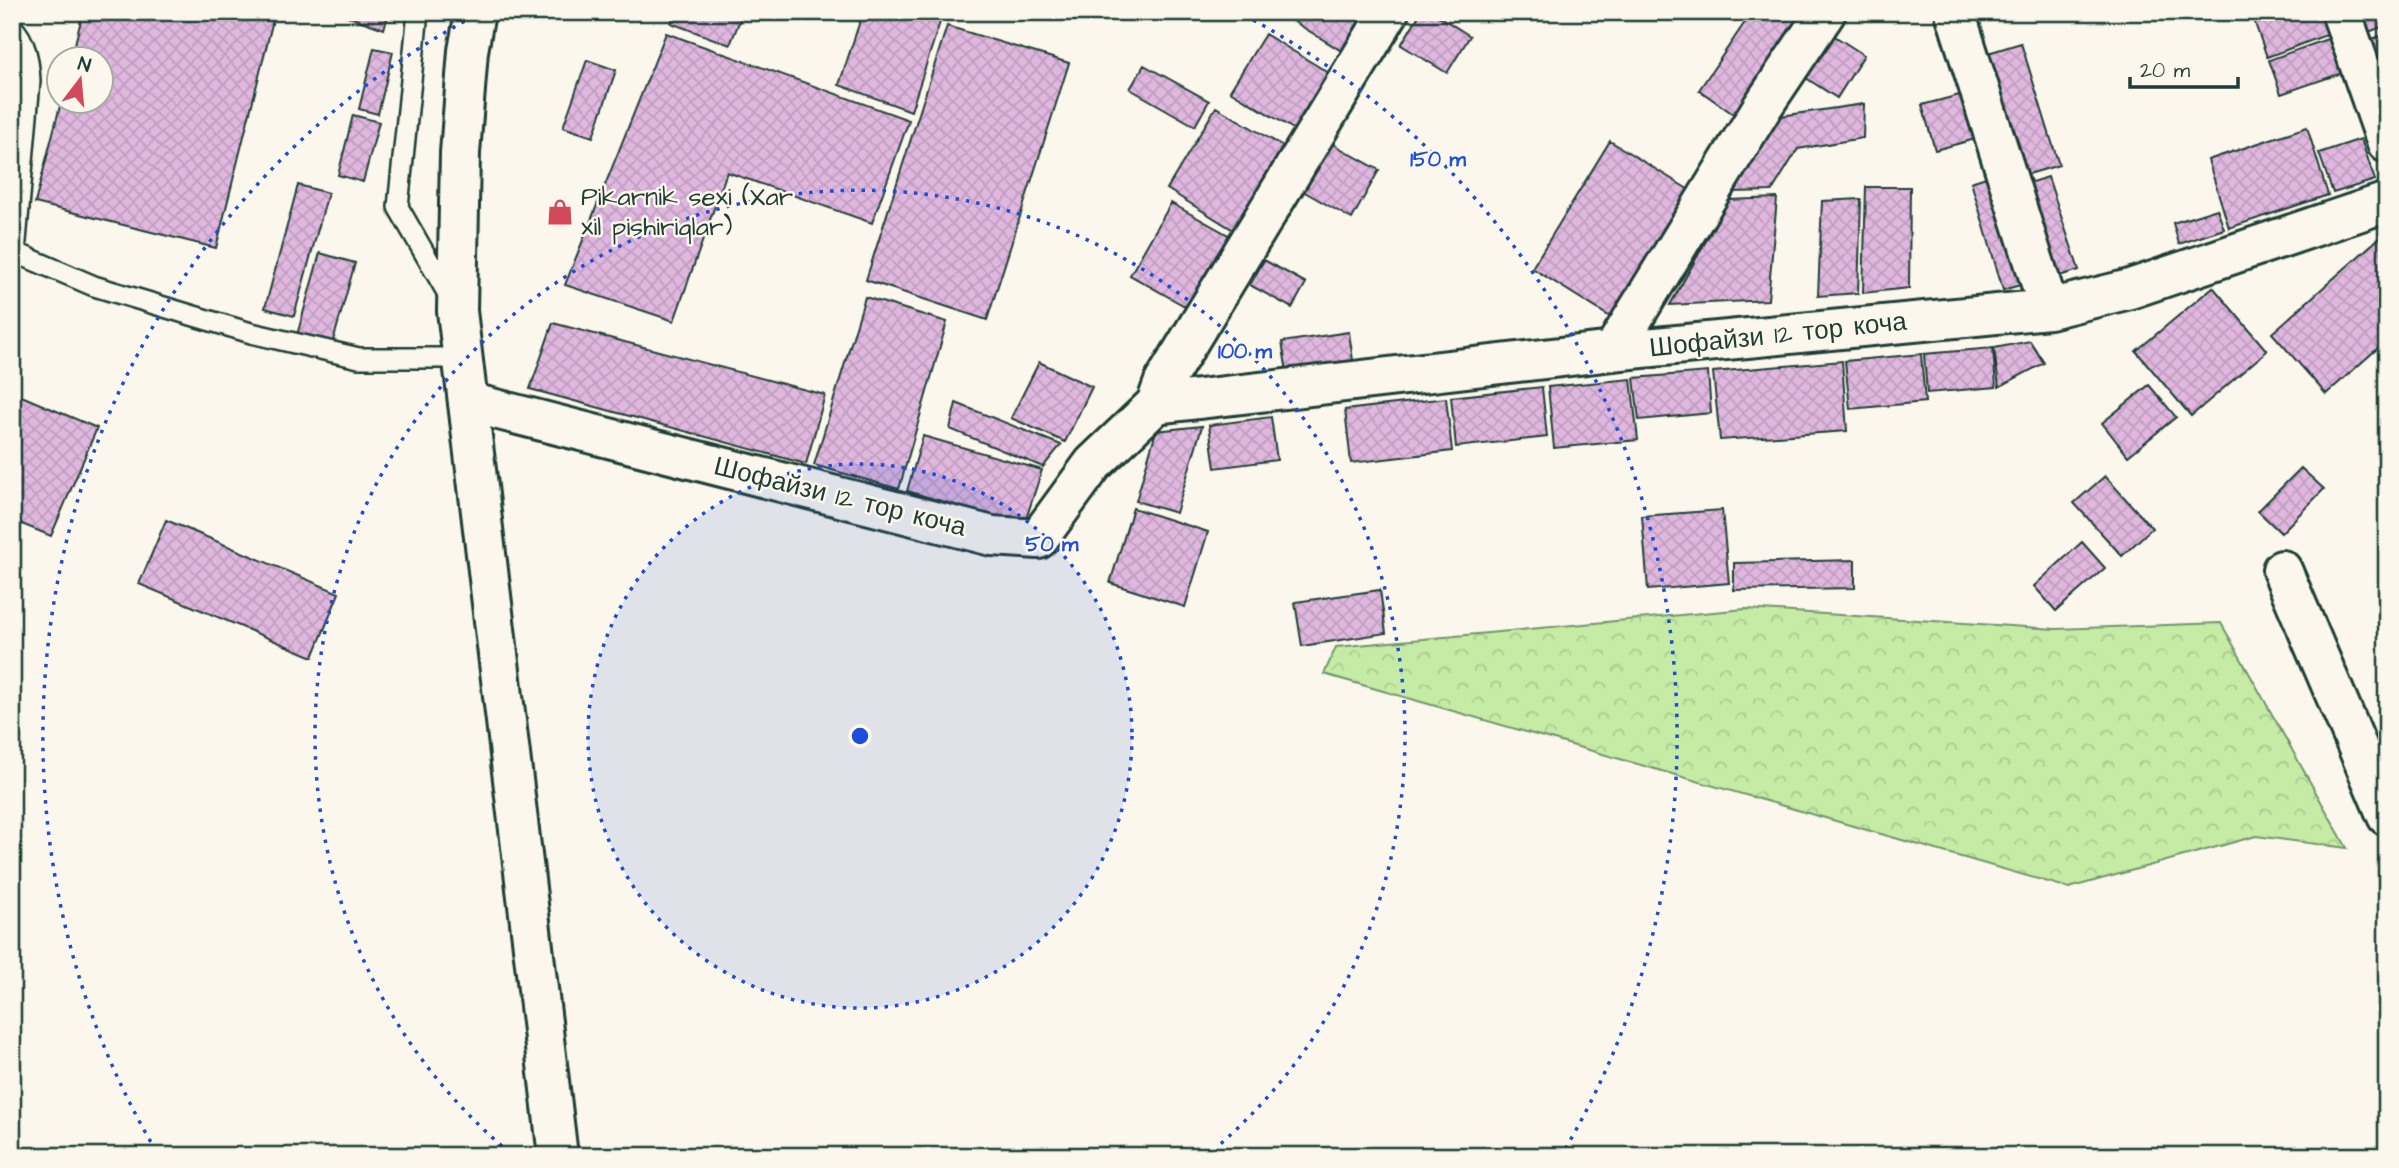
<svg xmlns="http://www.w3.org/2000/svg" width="2399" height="1168" viewBox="0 0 2399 1168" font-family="'Architects Daughter',sans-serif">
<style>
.forest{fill:url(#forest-crowns);stroke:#72946c;stroke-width:2}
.building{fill:url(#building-cross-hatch);stroke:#1f3d34;stroke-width:2}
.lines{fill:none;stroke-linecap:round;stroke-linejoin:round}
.lane-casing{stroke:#1f3d34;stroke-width:24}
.street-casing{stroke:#1f3d34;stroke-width:44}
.secondary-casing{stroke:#1f3d34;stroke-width:44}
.lane{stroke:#fbf7ec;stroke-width:19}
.street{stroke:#fbf7ec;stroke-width:38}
.secondary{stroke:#fbf7ec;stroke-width:38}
.ring{fill:none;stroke:#1d4ed8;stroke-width:3.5;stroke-dasharray:3.5 7}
.labels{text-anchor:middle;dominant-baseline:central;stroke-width:5;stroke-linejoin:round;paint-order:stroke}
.poi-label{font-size:26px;fill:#1f3d34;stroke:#fbf7ec;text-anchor:start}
.street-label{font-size:26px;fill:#1f3d34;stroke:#fbf7ec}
.centre{fill:#1d4ed8;stroke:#fbf7ec;stroke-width:3.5}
.ring-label{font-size:21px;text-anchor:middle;font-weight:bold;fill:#1d4ed8;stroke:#fbf7ec;stroke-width:5;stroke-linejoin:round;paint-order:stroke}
</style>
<defs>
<pattern id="forest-crowns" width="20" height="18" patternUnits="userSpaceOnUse" patternTransform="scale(1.75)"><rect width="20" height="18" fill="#c5eba5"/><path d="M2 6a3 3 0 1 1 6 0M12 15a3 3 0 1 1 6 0" fill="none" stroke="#a9ca8f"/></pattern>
<pattern id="building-cross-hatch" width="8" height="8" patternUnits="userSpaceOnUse" patternTransform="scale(1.75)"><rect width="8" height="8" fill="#e0b7df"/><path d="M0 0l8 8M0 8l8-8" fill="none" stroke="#c09ec0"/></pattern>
</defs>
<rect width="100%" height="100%" fill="#fbf7ec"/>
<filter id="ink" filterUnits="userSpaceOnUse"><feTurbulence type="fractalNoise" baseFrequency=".0143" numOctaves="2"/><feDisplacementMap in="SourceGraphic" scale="14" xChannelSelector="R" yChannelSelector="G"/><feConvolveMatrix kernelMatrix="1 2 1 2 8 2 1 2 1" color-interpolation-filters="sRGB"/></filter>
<g filter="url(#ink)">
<!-- forest -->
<path class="forest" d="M 1746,609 L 2056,629 L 2221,623 L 2347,848 L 2256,836 L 2069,888 L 1324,674 L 1336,647 Z"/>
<!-- building -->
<path class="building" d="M 83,12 L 275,12 L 216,248 L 35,203 L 61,102 L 102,102 L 102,60 L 71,60 Z
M 336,12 L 389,12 L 384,29 Z
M 675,12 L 743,12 L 730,45 L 671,23 Z
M 863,12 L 910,12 L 940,22 L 911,111 L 839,85 Z
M 1298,12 L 1374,12 L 1348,55 L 1293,21 Z
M 1421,12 L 1432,12 L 1470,36 L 1447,73 L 1401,45 Z
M 1752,12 L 1811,12 L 1739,118 L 1699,90 Z
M 2251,12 L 2321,12 L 2329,34 L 2267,57 Z
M 2359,12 L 2387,12 L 2387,25 L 2366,33 Z
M 947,26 L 1069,63 L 987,320 L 866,280 Z
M 666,33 L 909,120 L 872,223 L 727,172 L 674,321 L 565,285 Z
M 1265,34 L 1334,76 L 1300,133 L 1230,91 Z
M 2387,34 L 2387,94 L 2369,40 Z
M 1833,35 L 1864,55 L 1837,98 L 1806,78 Z
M 2330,38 L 2342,73 L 2281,94 L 2269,60 Z
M 2021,43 L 2059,165 L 2022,176 L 1985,54 Z
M 374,48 L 393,52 L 378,114 L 359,109 Z
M 587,60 L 616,70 L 593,137 L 563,127 Z
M 1144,65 L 1209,101 L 1195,126 L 1130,89 Z
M 1967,93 L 1979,138 L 1935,150 L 1922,105 Z
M 1864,104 L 1863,138 L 1798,149 L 1772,191 L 1732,192 L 1781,116 Z
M 1216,107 L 1291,151 L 1240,234 L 1167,189 Z
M 353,115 L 379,122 L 363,182 L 338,175 Z
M 2307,127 L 2328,195 L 2229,228 L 2208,160 Z
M 2361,139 L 2375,180 L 2333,193 L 2319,153 Z
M 1610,141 L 1691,191 L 1612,318 L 1532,268 Z
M 1331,143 L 1379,170 L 1352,219 L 1303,191 Z
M 1995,174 L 2027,283 L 2003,290 L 1971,182 Z
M 2048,177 L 2079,270 L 2056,277 L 2025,184 Z
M 298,185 L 328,193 L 294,316 L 265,308 Z
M 1866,187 L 1910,187 L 1909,288 L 1863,293 Z
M 1777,198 L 1768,300 L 1670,305 L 1729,200 Z
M 1861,199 L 1858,293 L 1818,296 L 1822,201 Z
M 1171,203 L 1237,240 L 1197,313 L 1130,275 Z
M 2217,209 L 2224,229 L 2179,244 L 2173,223 Z
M 2387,231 L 2387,340 L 2326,394 L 2272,333 Z
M 320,253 L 355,263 L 332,345 L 297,335 Z
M 1264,260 L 1306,283 L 1292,308 L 1250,285 Z
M 2213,287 L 2267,351 L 2191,416 L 2136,351 Z
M 865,297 L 947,322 L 899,489 L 814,465 Z
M 553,323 L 825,395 L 806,464 L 530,389 Z
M 1349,332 L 1354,368 L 1288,378 L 1282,342 Z
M 2030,341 L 2044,363 L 1999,387 L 1994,348 Z
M 1993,348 L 1996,387 L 1927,393 L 1924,354 Z
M 1921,354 L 1925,402 L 1850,409 L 1845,361 Z
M 1842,361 L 1847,431 L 1720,440 L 1713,372 Z
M 1039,362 L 1092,387 L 1065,442 L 1011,418 Z
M 1708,372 L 1711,413 L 1639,420 L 1634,378 Z
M 1631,379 L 1638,440 L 1554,448 L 1548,387 Z
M 2149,385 L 2176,417 L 2128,456 L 2102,423 Z
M 1542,387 L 1547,437 L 1456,447 L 1451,397 Z
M 12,392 L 97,428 L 51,536 L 12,520 Z
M 1446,398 L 1452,451 L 1351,463 L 1345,410 Z
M 956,403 L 1061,445 L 1043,467 L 950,429 Z
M 1271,417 L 1277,460 L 1215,468 L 1209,425 Z
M 1202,426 L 1176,513 L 1136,501 L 1156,431 Z
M 923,436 L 1042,470 L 1024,525 L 907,491 Z
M 2301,468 L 2324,489 L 2281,533 L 2258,511 Z
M 2105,476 L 2152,528 L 2122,556 L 2074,503 Z
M 1133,508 L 1208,532 L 1185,607 L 1110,583 Z
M 1722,510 L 1729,583 L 1648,590 L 1642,516 Z
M 166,520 L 339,593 L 313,657 L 139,584 Z
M 2082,542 L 2105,568 L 2056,611 L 2034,586 Z
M 1855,560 L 1855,588 L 1734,590 L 1734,563 Z
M 1380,590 L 1386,633 L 1302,646 L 1295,602 Z"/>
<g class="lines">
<!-- lane casing -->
<g class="lane-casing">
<path id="lane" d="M 418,12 L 398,207 L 452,301
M 12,27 C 26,40 29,62 30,81 L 15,253
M 12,251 L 94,286 L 251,333 L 359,358 L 463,358"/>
</g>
<!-- street casing -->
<g class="street-casing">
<path id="street" d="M 1955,12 L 2049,309
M 2341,12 L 2387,143
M 1613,351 L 1763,106 L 1826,12
M 468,402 L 992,536 L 1038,539 L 1093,464 L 1156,404 L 1613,351 L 2049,309 L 2130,289 L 2387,202
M 1156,404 L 1164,382 L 1389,12
M 2282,570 L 2387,816"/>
</g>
<!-- secondary casing -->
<g class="secondary-casing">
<path id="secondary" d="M 475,12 L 468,51 L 460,153 L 457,311 L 558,1156"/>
</g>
<!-- lane -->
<use href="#lane" class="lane"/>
<!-- street -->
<use href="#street" class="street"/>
<!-- secondary -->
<use href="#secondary" class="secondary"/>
</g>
</g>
<!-- distance rings -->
<circle cx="860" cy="736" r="272" fill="#1d4ed8" fill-opacity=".12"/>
<g class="ring">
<circle cx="860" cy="736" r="272"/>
<path d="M510 1153A545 545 0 1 1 1210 1153"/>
<path d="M156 1151A817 817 0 0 1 476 15M1244 15A817 817 0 0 1 1564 1151"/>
</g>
<!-- icons -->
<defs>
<g id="shop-bare" transform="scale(2.1)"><path d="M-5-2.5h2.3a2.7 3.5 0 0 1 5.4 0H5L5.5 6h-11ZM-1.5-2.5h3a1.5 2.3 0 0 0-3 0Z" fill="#d1495b" stroke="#fbf7ec" stroke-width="2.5" paint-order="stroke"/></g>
</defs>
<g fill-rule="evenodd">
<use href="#shop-bare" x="560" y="212"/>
</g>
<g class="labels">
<!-- poi labels -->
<g class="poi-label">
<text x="581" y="197">Pikarnik sexi (Xar<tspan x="581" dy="30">xil pishiriqlar)</tspan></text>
</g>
<!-- street labels -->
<g class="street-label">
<text transform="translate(1778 335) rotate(-6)">Шофайзи 12 тор коча</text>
<text transform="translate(840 497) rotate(14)">Шофайзи 12 тор коча</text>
</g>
</g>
<circle cx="860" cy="736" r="10" class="centre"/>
<g class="ring-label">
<text x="1438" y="166">150 m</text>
<text x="1245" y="358">100 m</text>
<text x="1052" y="551">50 m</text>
</g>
<!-- margin -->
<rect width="2399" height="1168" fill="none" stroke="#fbf7ec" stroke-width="42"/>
<rect x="21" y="21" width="2357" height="1126" fill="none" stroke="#1f3d34" stroke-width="2.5" filter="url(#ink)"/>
<!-- north arrow -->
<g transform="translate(80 80) rotate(16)"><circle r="33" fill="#fbf7ec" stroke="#a3ada2" stroke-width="2"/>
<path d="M0-5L12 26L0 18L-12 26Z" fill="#d1495b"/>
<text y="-10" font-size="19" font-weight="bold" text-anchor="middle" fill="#1f3d34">N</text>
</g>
<!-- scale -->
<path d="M2130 77v10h108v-10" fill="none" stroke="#1f3d34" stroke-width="3.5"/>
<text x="2140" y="77" font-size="21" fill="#1f3d34" stroke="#fbf7ec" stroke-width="5" paint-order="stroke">20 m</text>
</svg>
